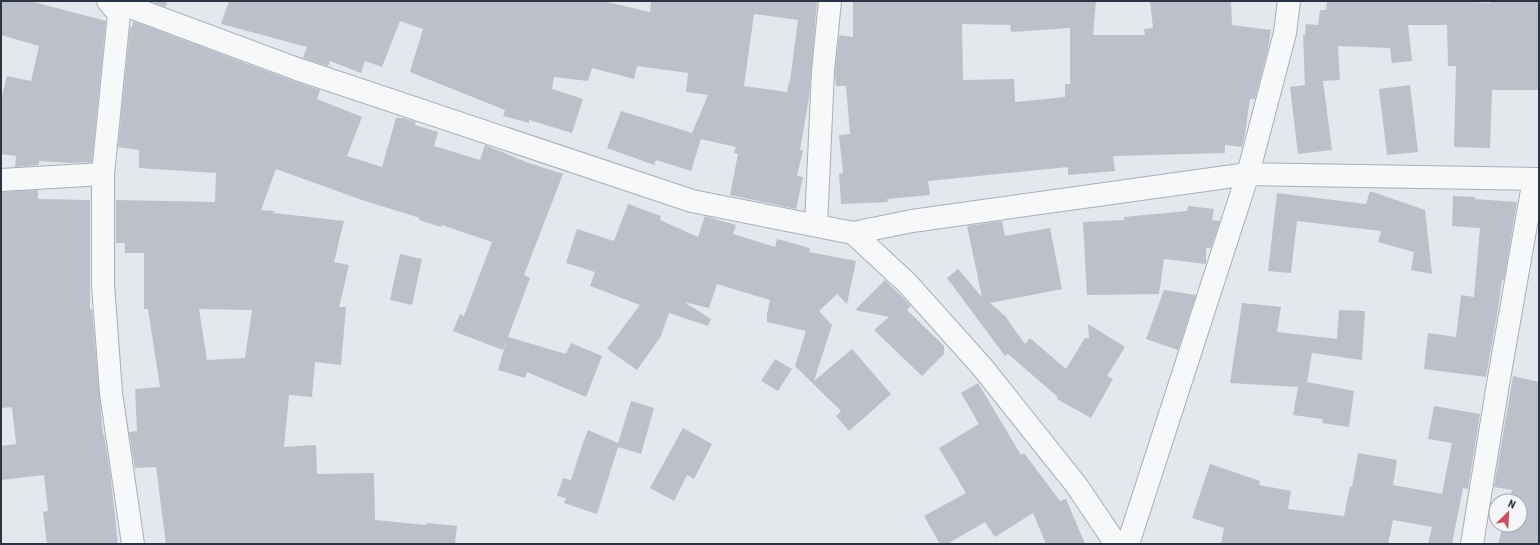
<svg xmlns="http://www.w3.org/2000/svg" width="1540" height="545" viewBox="0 0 1540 545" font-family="'Roboto Condensed',sans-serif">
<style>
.building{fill:#bbc0ca;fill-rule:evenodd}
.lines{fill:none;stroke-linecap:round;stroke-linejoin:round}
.minor-casing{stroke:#a9aeb7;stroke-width:24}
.minor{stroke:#f7f8fa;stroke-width:22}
</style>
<rect width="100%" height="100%" fill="#e4e7ec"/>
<!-- building -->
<path class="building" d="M 1,1 L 30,1 L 106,21 L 92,162 L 71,163 L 39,161 L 39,165 L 15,167 L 16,156 L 1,154 L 1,100 L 7,76 L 31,81 L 39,46 L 1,35 Z
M 150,1 L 167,1 L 166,7 Z
M 229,1 L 603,1 L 650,12 L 651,1 L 817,1 L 809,97 L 800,150 L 803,150 L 797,176 L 803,177 L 796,209 L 730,195 L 738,154 L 734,153 L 736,147 L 701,139 L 691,171 L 656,160 L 654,165 L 607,148 L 621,111 L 692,133 L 708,95 L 686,92 L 688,73 L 637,66 L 634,79 L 592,68 L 588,81 L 554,77 L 552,89 L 583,99 L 572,133 L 529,120 L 529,123 L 503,116 L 505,110 L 410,72 L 423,29 L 400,21 L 382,67 L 365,61 L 361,73 L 330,61 L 328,66 L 303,58 L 307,47 L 221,24 ZM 754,14 L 798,20 L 790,81 L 789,81 L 787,92 L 744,86 Z
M 853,1 L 1096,1 L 1093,35 L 1145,35 L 1144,29 L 1153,28 L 1150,1 L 1231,1 L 1232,25 L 1271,30 L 1268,49 L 1255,99 L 1250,99 L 1245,134 L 1242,147 L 1225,145 L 1225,153 L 1113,156 L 1115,171 L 1068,175 L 1068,167 L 928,181 L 930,195 L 887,199 L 888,202 L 841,204 L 839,174 L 843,173 L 839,135 L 850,134 L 846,86 L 836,86 L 835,72 L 839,35 L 853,37 ZM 962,24 L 1010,25 L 1011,32 L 1070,28 L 1070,84 L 1065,84 L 1065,97 L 1015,102 L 1014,79 L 963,80 Z
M 1327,1 L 1451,1 L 1490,3 L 1490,1 L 1539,1 L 1539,90 L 1492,90 L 1490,148 L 1454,147 L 1456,66 L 1448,66 L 1447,25 L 1408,25 L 1412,61 L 1392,63 L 1390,48 L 1338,46 L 1340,80 L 1323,81 L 1332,150 L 1298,154 L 1290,87 L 1305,85 L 1303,35 L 1305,35 L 1306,24 L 1318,25 L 1320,10 L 1326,10 Z
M 133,21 L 296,82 L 320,90 L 317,99 L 362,117 L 347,156 L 382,167 L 396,118 L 404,118 L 416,122 L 415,125 L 438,132 L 434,146 L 480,160 L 485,145 L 526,162 L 563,174 L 524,275 L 530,278 L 508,337 L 566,354 L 571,343 L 602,356 L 586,397 L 527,372 L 525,378 L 498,370 L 507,339 L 503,350 L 453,331 L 460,314 L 464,316 L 492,242 L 442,225 L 441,227 L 419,220 L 420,218 L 362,200 L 276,169 L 261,210 L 274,211 L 274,213 L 344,221 L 334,262 L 349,265 L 339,307 L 346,307 L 341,365 L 315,362 L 312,397 L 289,395 L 284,447 L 316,445 L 317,474 L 374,473 L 375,520 L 426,525 L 427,523 L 457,526 L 455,544 L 166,544 L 156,467 L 135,468 L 129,432 L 137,431 L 135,389 L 160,387 L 148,309 L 144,309 L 144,253 L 125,253 L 125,243 L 116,243 L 116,200 L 215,202 L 216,173 L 139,168 L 139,150 L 118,147 L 130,27 L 132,27 ZM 199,309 L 252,310 L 245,358 L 207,360 Z
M 1410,85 L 1418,152 L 1387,155 L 1379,89 Z
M 38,190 L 38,199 L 90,200 L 90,309 L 92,309 L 103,435 L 104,435 L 110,471 L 118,544 L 47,544 L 43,512 L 48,511 L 44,475 L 1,480 L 1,446 L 16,444 L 12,407 L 1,408 L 1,192 Z
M 1370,191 L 1425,210 L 1432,274 L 1411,270 L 1414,252 L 1378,242 L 1381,231 L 1297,221 L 1291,273 L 1268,271 L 1277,193 L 1366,204 Z
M 1453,196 L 1475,197 L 1475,199 L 1517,202 L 1504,280 L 1502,280 L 1497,315 L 1486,377 L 1424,369 L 1428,333 L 1456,337 L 1461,295 L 1474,297 L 1480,228 L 1452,226 Z
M 628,204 L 661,216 L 660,220 L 698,237 L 705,216 L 736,225 L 733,234 L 775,247 L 777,239 L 810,248 L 809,252 L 856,261 L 847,304 L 837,294 L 819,311 L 832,325 L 814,381 L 852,349 L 891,394 L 849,431 L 836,416 L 841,411 L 795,366 L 806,331 L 767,322 L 767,314 L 770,300 L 717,284 L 709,308 L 684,302 L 711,319 L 708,326 L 669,313 L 661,336 L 637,370 L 607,349 L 640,305 L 590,286 L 595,272 L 566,263 L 577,229 L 614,241 Z
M 1188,206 L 1214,209 L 1212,220 L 1220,221 L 1211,248 L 1206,248 L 1206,264 L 1164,259 L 1159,294 L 1087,295 L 1083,222 L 1124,220 L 1124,217 L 1187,211 Z
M 1002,221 L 1005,236 L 1050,228 L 1062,289 L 990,303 L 1005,316 L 1025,344 L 1030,338 L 1066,369 L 1085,338 L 1089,338 L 1088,324 L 1125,347 L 1107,376 L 1113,379 L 1091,418 L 1057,399 L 1058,397 L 1008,354 L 1005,356 L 947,278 L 958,269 L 982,297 L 967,226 Z
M 400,254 L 422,259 L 412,305 L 390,300 Z
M 885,280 L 911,306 L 907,310 L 944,346 L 944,354 L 922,376 L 874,330 L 889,317 L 855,310 Z
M 1164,290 L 1196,295 L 1178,350 L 1146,339 Z
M 1242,303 L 1281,307 L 1277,332 L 1337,339 L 1339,310 L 1365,311 L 1362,360 L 1312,353 L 1307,382 L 1354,391 L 1349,427 L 1322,423 L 1323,419 L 1293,415 L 1298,387 L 1230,383 Z
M 775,359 L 792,369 L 778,391 L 761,381 Z
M 1513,376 L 1539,382 L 1539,544 L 1498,544 L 1503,525 L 1520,525 L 1520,501 L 1509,501 L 1512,490 L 1494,487 Z
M 978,383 L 1021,455 L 1024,453 L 1060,501 L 1066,499 L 1085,544 L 1046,544 L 1033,513 L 995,537 L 985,522 L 947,544 L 940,544 L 924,516 L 966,493 L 939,448 L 979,424 L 961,393 Z
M 631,401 L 654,408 L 641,454 L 618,447 L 597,514 L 564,503 L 566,498 L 557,496 L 563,478 L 571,480 L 583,443 L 588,430 L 618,443 Z
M 1434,406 L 1480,414 L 1468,489 L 1463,488 L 1452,544 L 1428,544 L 1432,527 L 1393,520 L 1388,544 L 1221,544 L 1224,528 L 1192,518 L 1210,464 L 1260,481 L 1259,485 L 1291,491 L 1288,509 L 1344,516 L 1350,486 L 1352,487 L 1358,453 L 1397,460 L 1393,485 L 1442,494 L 1452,443 L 1428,439 Z
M 683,428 L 712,444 L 694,479 L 687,475 L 674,501 L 650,488 Z"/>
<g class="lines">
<!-- minor casing -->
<g class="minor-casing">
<path id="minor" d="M 108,1 L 119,14 L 103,174 L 103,285 L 111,393 L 133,544
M 114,1 L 297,69 L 692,201 L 853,233 L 912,221 L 1248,174 L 1539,179
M 1,180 L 103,174
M 816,225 L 823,71 L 830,1
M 853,233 L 907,283 L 983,368 L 1077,486 L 1116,544
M 1128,544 L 1248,174 L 1285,33 L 1289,1
M 1472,544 L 1498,384 L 1534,179"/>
</g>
<!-- minor -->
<use href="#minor" class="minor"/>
</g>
<!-- border -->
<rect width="1540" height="545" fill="none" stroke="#2b3445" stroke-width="4"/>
<!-- north arrow -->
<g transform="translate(1508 513) rotate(24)"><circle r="19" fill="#f4f6f9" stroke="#a4a8b1"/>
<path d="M0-3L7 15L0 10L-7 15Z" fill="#d1495b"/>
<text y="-6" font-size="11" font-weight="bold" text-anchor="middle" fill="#2b3445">N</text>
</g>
</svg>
